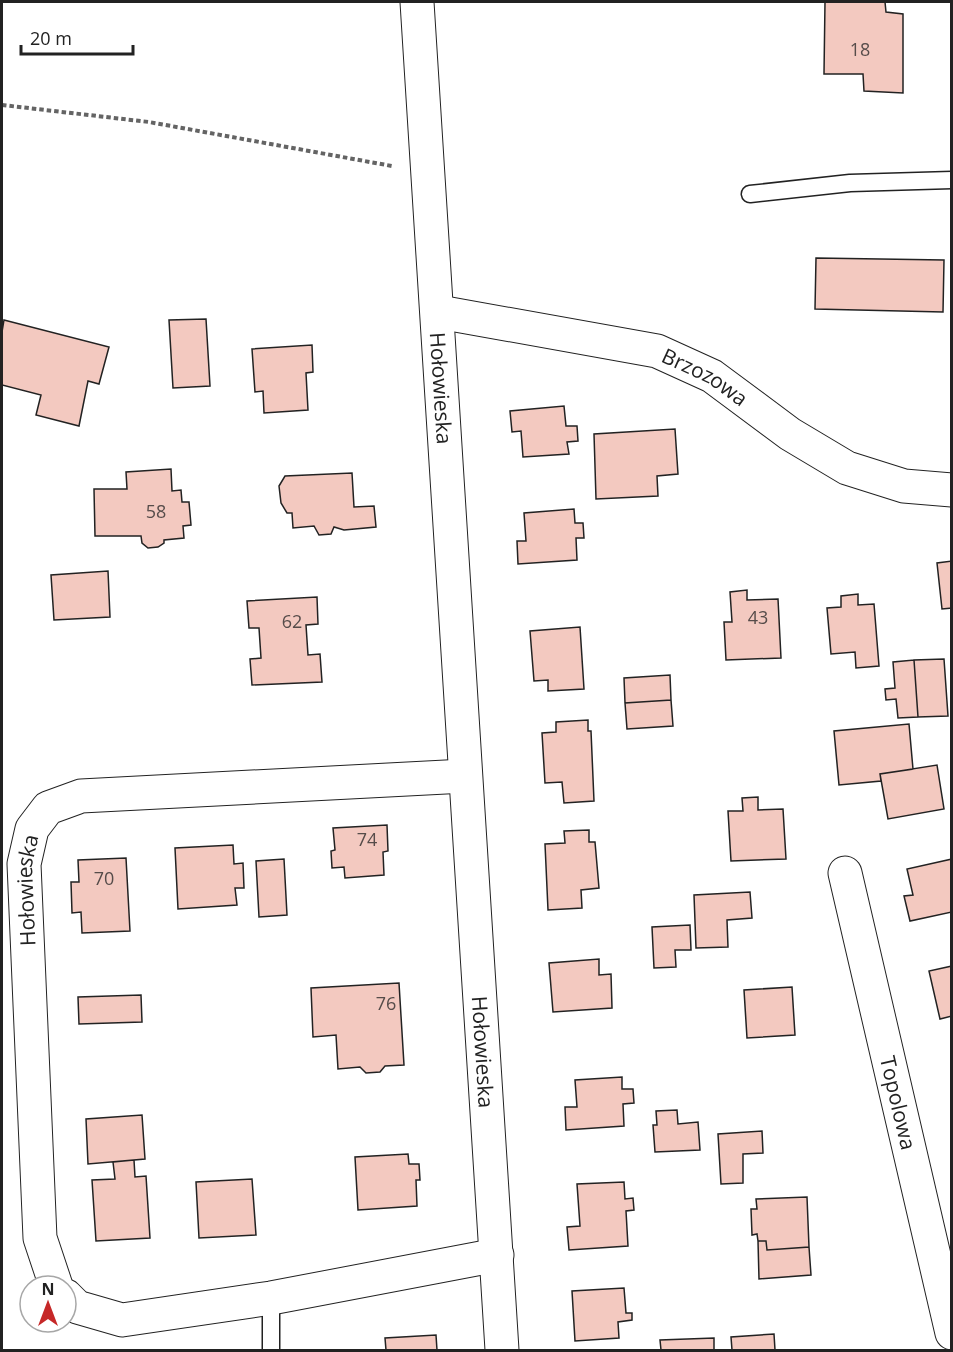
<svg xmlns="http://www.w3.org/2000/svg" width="953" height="1352" viewBox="0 0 953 1352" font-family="'Open Sans',sans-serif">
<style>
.building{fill:#f3c9c0;stroke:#222;stroke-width:1.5}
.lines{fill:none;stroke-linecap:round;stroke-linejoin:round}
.service-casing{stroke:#222;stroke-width:19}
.minor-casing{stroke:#222;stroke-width:35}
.path{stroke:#646464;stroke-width:4;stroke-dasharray:4.5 3;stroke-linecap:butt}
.service{stroke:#fff;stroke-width:16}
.minor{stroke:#fff;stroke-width:33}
.labels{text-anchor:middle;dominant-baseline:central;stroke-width:4.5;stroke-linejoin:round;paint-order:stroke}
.number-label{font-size:18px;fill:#564c4a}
.street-label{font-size:21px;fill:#222;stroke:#fff}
</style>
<rect width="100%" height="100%" fill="#fff"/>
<!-- building -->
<path class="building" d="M 825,2 L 885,2 L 886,12 L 903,14 L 903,93 L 864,91 L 863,74 L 824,74 Z
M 816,258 L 944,260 L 943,312 L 815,309 Z
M 206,319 L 210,386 L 173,388 L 169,320 Z
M 4,320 L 109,347 L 99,384 L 88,381 L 79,426 L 36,415 L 41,395 L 2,385 L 2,332 Z
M 312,345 L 313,372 L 306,373 L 308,410 L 264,413 L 263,391 L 255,392 L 252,349 Z
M 564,406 L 566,426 L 577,426 L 578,441 L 567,442 L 569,454 L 523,457 L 521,431 L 512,432 L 510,411 Z
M 675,429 L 678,474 L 657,476 L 658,496 L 596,499 L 594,434 Z
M 171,469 L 172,491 L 181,490 L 182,502 L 189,502 L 191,525 L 183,526 L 184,538 L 164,540 L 164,543 L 158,547 L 148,548 L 142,543 L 141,536 L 95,536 L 94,489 L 127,489 L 126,472 Z
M 352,473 L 354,507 L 374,506 L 376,527 L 344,530 L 334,527 L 331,534 L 319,535 L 314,526 L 293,528 L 292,513 L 287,513 L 281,503 L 279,486 L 285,476 Z
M 574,509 L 575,523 L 583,523 L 584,538 L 576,538 L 577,560 L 518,564 L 517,541 L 526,541 L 524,513 Z
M 952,561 L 952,608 L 942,609 L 937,563 Z
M 108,571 L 110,617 L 54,620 L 51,575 Z
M 747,590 L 747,600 L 778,599 L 781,658 L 726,660 L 724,622 L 732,622 L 730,592 Z
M 858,594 L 858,605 L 874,604 L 879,666 L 856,668 L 855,652 L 831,654 L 827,608 L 841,607 L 841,596 Z
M 317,597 L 318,624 L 306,625 L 308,655 L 320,654 L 322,682 L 252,685 L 250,659 L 261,658 L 259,628 L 249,628 L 247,601 Z
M 580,627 L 584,689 L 548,691 L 548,680 L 534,681 L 530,631 Z
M 944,659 L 948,716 L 918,717 L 914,660 Z
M 914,660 L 918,717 L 898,718 L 896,699 L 886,700 L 885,689 L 895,688 L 893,662 Z
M 670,675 L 671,700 L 625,703 L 624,678 Z
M 671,700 L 673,726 L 627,729 L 625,703 Z
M 588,720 L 588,731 L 591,731 L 594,801 L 564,803 L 562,782 L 545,783 L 542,733 L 556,732 L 556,722 Z
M 909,724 L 913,769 L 880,774 L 881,781 L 839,785 L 834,731 Z
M 937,765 L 944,809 L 888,819 L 880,774 Z
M 758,797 L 758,810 L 783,809 L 786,859 L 731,861 L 728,811 L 743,811 L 742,798 Z
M 387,825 L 388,851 L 383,852 L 384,875 L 345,878 L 344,867 L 332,868 L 331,851 L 335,850 L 333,828 Z
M 589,830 L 589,842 L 595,842 L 599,888 L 581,890 L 582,908 L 548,910 L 545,844 L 565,843 L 564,831 Z
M 233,845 L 234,864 L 243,863 L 244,888 L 235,888 L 237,905 L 178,909 L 175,848 Z
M 126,858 L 130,931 L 82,933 L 81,912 L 72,913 L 71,882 L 79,882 L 78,860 Z
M 284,859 L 287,915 L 259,917 L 256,861 Z
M 952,859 L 952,912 L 910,921 L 904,896 L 913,895 L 907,869 Z
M 750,892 L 752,918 L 727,920 L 728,947 L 696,948 L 694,895 Z
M 690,925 L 691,950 L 675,950 L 676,967 L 654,968 L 652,927 Z
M 599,959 L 599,975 L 611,974 L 612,1008 L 553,1012 L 549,963 Z
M 952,966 L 952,1016 L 940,1019 L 929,971 Z
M 399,983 L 404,1065 L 385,1066 L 380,1072 L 366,1073 L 360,1067 L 338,1069 L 336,1035 L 313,1037 L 311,988 Z
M 792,987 L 795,1035 L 747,1038 L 744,990 Z
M 141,995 L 142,1022 L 79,1024 L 78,997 Z
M 622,1077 L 622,1089 L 633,1089 L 634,1103 L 623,1104 L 624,1126 L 566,1130 L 565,1107 L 577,1107 L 575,1080 Z
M 677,1110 L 678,1124 L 698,1122 L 700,1150 L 655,1152 L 653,1125 L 657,1125 L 656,1111 Z
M 142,1115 L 145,1159 L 88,1164 L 86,1119 Z
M 762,1131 L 763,1153 L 743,1154 L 743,1183 L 721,1184 L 718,1134 Z
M 408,1154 L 409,1164 L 419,1164 L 420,1180 L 416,1180 L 417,1206 L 358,1210 L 355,1157 Z
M 134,1160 L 135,1177 L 146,1176 L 150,1238 L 96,1241 L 92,1180 L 115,1179 L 113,1162 Z
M 252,1179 L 256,1235 L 199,1238 L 196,1182 Z
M 624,1182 L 625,1199 L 633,1198 L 634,1210 L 626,1211 L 628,1246 L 569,1250 L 567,1227 L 580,1226 L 577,1184 Z
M 807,1197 L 809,1247 L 767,1250 L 766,1241 L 758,1241 L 757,1234 L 752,1235 L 751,1209 L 757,1209 L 756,1199 Z
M 758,1241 L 766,1241 L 767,1250 L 809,1247 L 811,1275 L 759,1279 Z
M 624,1288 L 626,1313 L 632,1313 L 632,1320 L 618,1322 L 619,1338 L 575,1341 L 572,1291 Z
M 774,1334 L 775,1350 L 732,1350 L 731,1337 Z
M 436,1335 L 437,1350 L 386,1350 L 385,1338 Z
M 714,1338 L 714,1350 L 661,1350 L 660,1340 Z"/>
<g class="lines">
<!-- service casing -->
<g class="service-casing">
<path id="service" d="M 750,194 L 850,183 L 952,180
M 271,1298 L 271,1350"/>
</g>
<!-- minor casing -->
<g class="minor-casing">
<g id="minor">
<path id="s1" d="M 417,2 L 502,1350"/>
<path id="s2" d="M 439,312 L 657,351 L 712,376 L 790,434 L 847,468 L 904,486 L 952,490"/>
<path id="s3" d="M 845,873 L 952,1333"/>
<path id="s4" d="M 56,1286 L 40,1238 L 24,864 L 32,829 L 48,808 L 81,796 L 465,776"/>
<path d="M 66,1296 L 77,1307 L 122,1320 L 271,1298 L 497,1255"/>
</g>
</g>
<!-- path -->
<path class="path" d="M 2,105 L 149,122 L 392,166"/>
<!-- service -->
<use href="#service" class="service"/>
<!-- minor -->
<use href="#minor" class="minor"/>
</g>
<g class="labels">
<!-- number labels -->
<g class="number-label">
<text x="860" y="49">18</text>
<text x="156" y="511">58</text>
<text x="758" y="617">43</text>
<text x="292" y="621">62</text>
<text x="367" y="839">74</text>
<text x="104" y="878">70</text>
<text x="386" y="1003">76</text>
</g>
<!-- street labels -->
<g class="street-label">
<text stroke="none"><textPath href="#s2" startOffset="276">Brzozowa</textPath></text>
<text stroke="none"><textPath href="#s1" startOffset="387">Hołowieska</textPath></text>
<text stroke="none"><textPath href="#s4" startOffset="399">Hołowieska</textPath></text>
<text stroke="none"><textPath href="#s1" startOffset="1052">Hołowieska</textPath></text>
<text stroke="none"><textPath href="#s3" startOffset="236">Topolowa</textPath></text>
</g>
</g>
<!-- border -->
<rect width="953" height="1352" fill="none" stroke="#222222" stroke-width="6"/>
<!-- north arrow -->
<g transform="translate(48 1304)"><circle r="28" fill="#ffffff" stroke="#a7a7a7" stroke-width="1.5"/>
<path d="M0-4.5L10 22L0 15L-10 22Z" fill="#c62828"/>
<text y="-9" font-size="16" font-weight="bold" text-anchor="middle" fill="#222222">N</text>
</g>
<!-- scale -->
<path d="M21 45v9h112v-9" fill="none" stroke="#222222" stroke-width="3"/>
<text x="30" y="45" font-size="18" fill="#222222" stroke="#ffffff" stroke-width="4.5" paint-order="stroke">20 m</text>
</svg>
